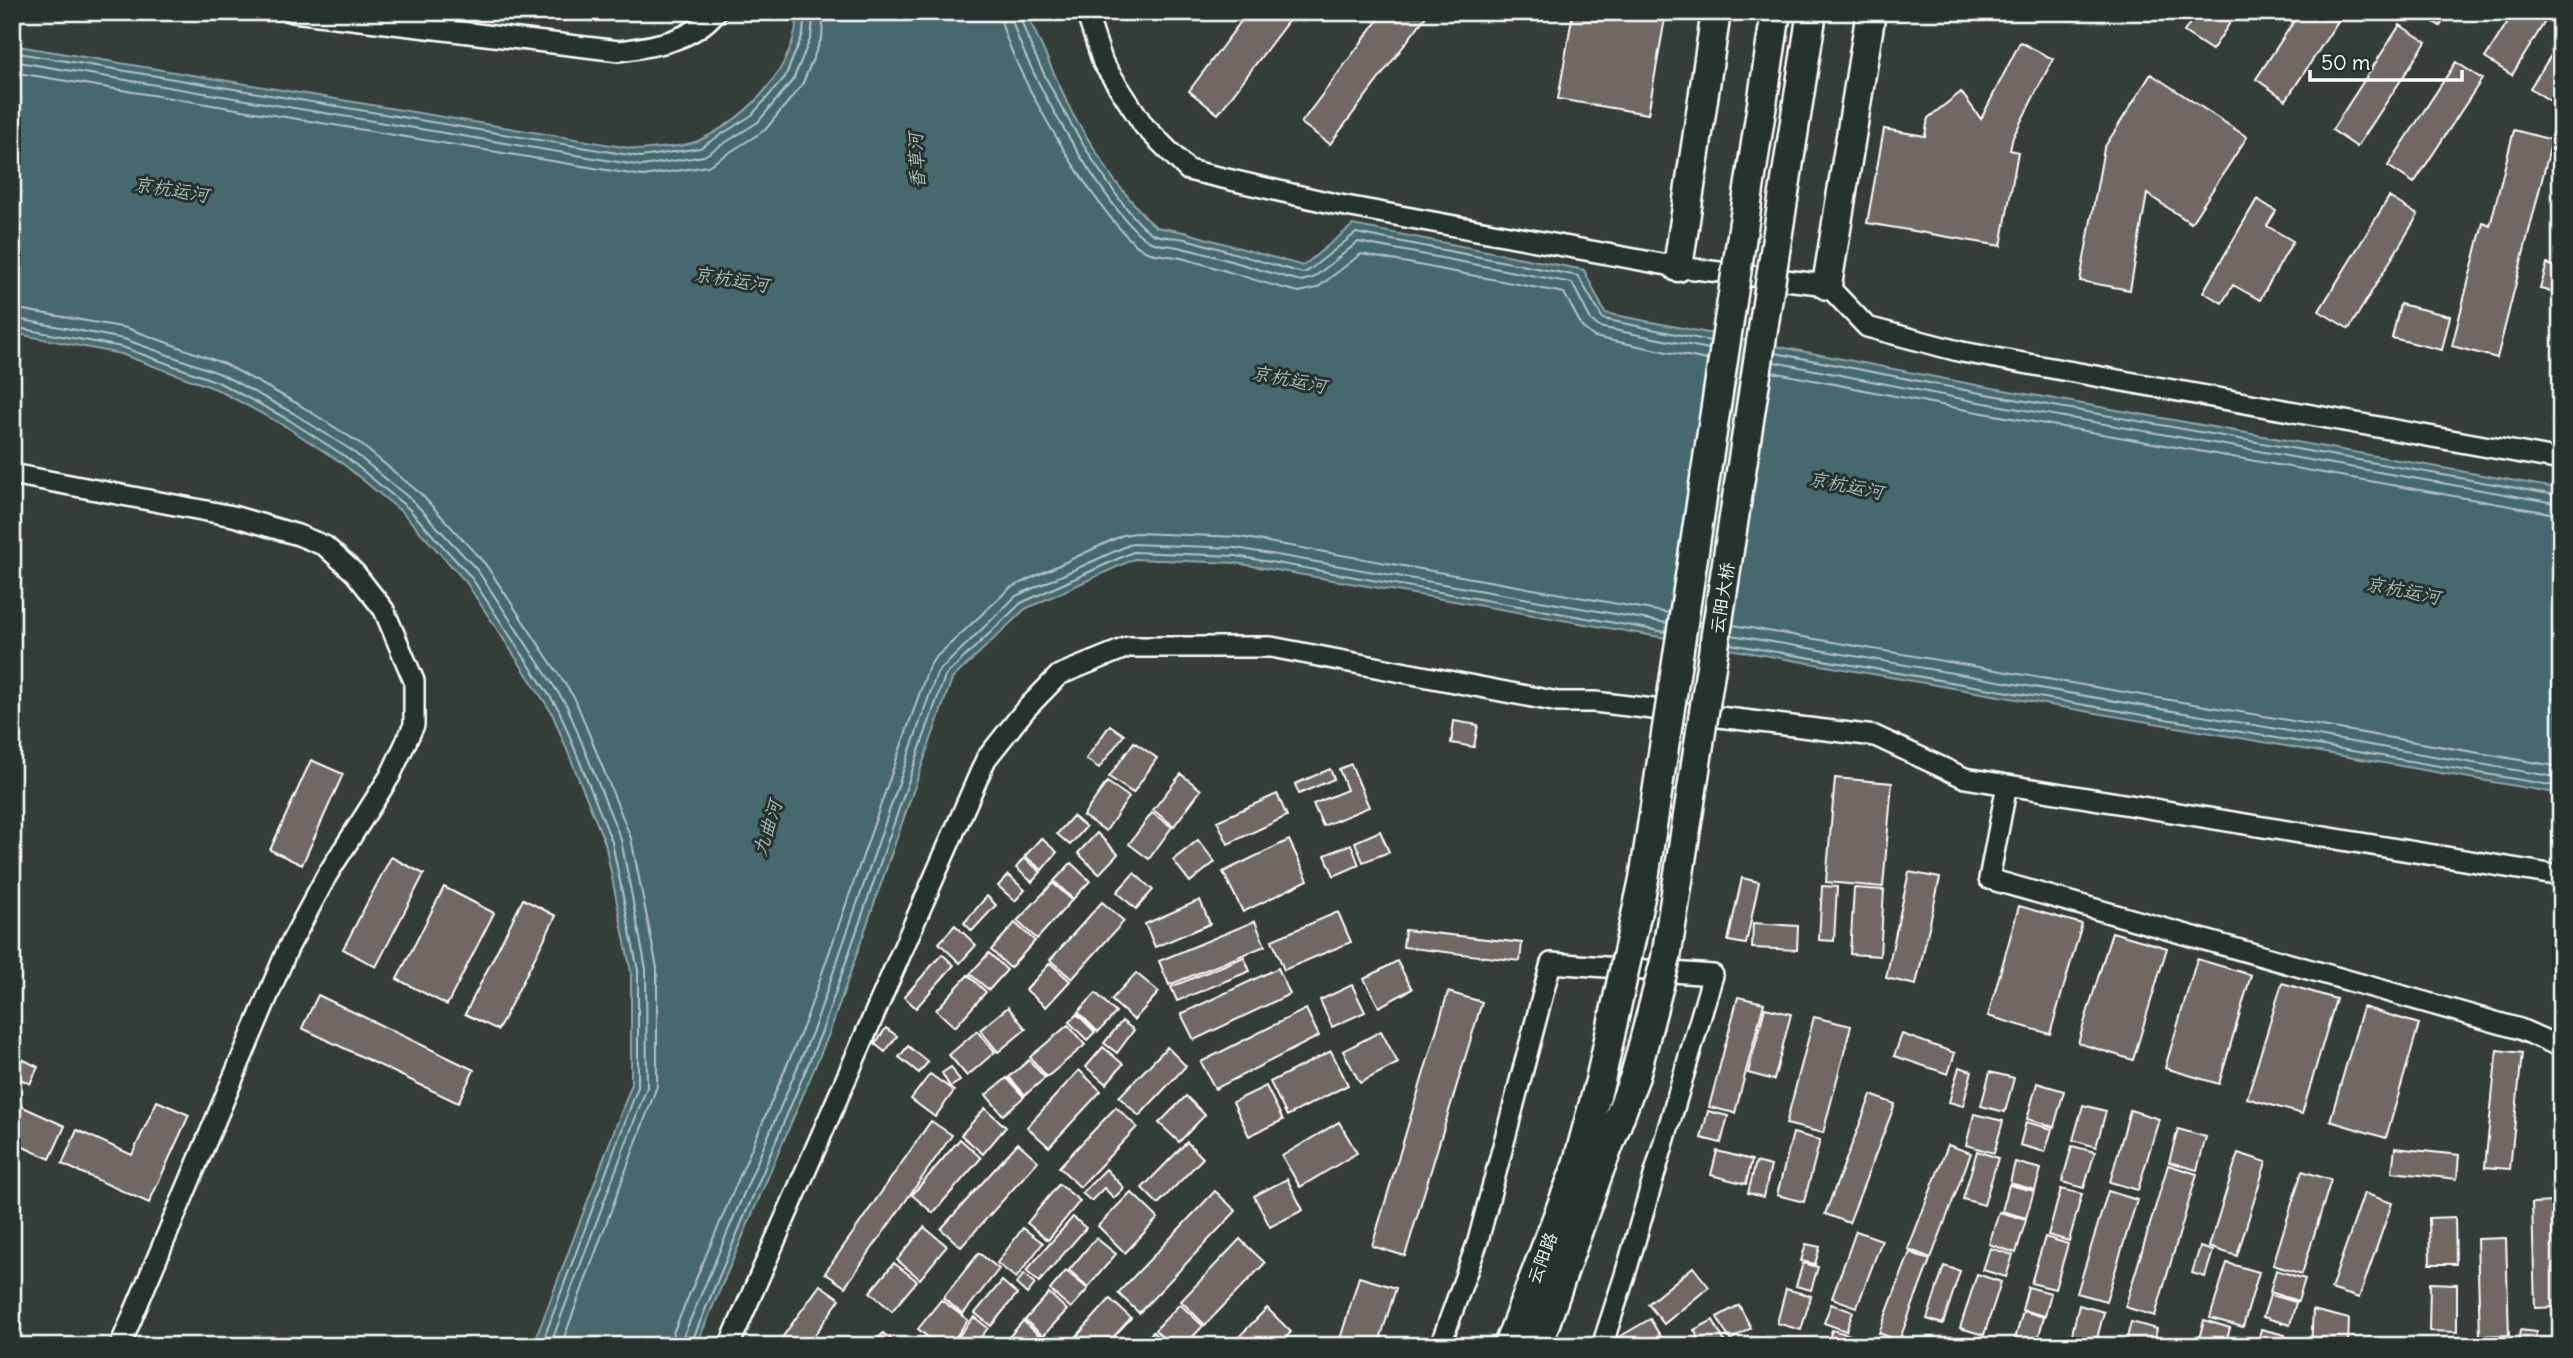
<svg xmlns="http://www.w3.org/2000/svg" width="2573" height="1358" viewBox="0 0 2573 1358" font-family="Delius,'LXGW WenKai TC',sans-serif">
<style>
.water{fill:#47696d;stroke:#91a5a7;stroke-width:2}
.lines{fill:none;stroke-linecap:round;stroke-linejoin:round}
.shore{stroke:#b5c3c5;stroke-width:2}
.building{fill:#706763;stroke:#fff;stroke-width:2}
.street-casing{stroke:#fff;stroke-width:24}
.secondary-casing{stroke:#fff;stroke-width:33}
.street{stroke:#26332d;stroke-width:19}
.secondary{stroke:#26332d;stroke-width:28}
.secondary-bridge-casing{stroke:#fff;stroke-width:33;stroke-linecap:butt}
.secondary-bridge{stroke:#26332d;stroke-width:28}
.labels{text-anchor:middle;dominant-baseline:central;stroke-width:6;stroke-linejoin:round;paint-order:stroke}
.street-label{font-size:18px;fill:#fff;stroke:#26332d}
.water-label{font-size:19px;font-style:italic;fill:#acbcbd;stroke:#26332d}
</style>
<rect width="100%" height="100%" fill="#353d38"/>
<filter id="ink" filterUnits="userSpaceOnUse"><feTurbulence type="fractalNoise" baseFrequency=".0143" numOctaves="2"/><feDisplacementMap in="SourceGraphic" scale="14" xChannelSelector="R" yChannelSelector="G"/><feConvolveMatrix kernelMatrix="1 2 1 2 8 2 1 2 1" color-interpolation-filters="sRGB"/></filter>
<g filter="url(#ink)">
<!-- water -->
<path class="water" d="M 798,12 L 1026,12 L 1073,115 L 1114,180 L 1145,217 L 1156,227 L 1184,232 L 1303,266 L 1353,225 L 1584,270 L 1605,313 L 1976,385 L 2561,489 L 2561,794 L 1235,563 L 1134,559 L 1025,609 L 952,679 L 829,1034 L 696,1346 L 533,1346 L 631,1086 L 631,972 L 605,843 L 552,713 L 466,582 L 403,513 L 342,463 L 285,426 L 216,389 L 121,354 L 12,333 L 12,45 L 641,150 C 658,147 684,148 700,140 C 750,116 794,70 798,12 Z"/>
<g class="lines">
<!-- shore -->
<path class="shore" d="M 1000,12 C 1002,56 1105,231 1145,251 C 1156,256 1170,255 1181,258 C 1221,268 1259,283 1299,292 L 1317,288 L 1361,254 L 1564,293 L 1583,328 L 1594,337 L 1707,360
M 1011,12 C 1013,51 1115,228 1151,242 C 1161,246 1172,245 1182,248 C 1222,257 1261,271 1301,281 L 1313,278 L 1358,242 L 1572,283 L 1591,320 L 1599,327 L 1709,349
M 1020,12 C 1024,51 1119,217 1153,234 C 1162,238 1175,237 1185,239 C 1224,249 1263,263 1303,273 L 1308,271 L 1356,233 L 1578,276 L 1603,319 L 1710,341
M 12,52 L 641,157 L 700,148 L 752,115 L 785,77 L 803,34 L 805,12
M 12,61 L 642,166 L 704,156 L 758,122 L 793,80 L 811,37 L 814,12
M 12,72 L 643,176 L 708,166 L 765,130 L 802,85 L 822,37 L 824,12
M 12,308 L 127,328 L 225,364 L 298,404 L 358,442 L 421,494 L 486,565 L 575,699 L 631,838 L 657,968 L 657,1086 L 561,1346
M 12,318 L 124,339 L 221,374 L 293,413 L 351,450 L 414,502 L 478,571 L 567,706 L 621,840 L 646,969 L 647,1087 L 550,1346
M 12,327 L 122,347 L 218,382 L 289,420 L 346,457 L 408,508 L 471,577 L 559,710 L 612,842 L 638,971 L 638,1087 L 541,1346
M 1775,353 L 1975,392 L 2561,496
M 1774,362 L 1973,401 L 2561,504
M 1772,372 L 1972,411 L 2561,515
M 1733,625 L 2561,767
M 1732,635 L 2561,778
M 1730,644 L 2561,787
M 671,1346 L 673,1333 L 804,1025 L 928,669 L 934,659 L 1010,588 L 1123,535 L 1136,533 L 1240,537 L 1669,613
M 681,1346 L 683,1337 L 814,1028 L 937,673 L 1016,596 L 1131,544 L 1236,548 L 1667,623
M 690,1346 L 822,1031 L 945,676 L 1021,603 L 1133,552 L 1236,556 L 1666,632"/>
</g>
<!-- building -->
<path class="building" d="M 1248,12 L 1295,12 L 1218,114 L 1189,91 Z
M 1384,12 L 1429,12 L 1330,144 L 1301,123 Z
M 1573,12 L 1666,13 L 1648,114 L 1558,99 Z
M 2197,12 L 2237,12 L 2212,50 L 2184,32 Z
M 2300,12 L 2344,12 L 2286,100 L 2256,79 Z
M 2418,12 L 2449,12 L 2440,26 Z
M 2514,12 L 2545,12 L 2549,15 L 2512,75 L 2485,58 Z
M 2400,25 L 2426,42 L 2357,147 L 2332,130 Z
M 2561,40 L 2561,102 L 2558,106 L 2530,88 Z
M 2020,42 L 2053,59 L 2013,137 L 2010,150 L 2018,152 L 2001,246 L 1867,223 L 1884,129 L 1925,136 L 1928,118 L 1961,92 L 1981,119 Z
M 2456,62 L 2482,79 L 2414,183 L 2388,166 Z
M 2151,74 L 2247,137 L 2191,223 L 2147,194 L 2130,290 L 2080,281 L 2104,148 Z
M 2514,130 L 2552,140 L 2497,358 L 2452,346 L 2483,223 L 2490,226 Z
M 2389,197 L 2418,215 L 2349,329 L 2319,311 Z
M 2257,199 L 2276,211 L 2267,226 L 2293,241 L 2260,300 L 2233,285 L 2222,303 L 2203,292 Z
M 2547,264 L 2561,268 L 2561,294 L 2540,289 Z
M 2400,304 L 2450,316 L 2442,350 L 2392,338 Z
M 1454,721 L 1478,725 L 1474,747 L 1451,743 Z
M 1110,725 L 1124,735 L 1099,768 L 1086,759 Z
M 1134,742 L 1157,758 L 1133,793 L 1109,777 Z
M 311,760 L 343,774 L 302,865 L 270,850 Z
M 1351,764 L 1369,807 L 1323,826 L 1313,804 L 1347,790 L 1339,769 Z
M 1330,769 L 1334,779 L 1299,794 L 1295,784 Z
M 1181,774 L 1201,790 L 1174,826 L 1153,810 Z
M 1835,778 L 1892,783 L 1883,887 L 1826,882 Z
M 1107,782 L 1129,797 L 1106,831 L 1083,816 Z
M 1277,794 L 1287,816 L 1228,844 L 1217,821 Z
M 1152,813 L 1172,827 L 1149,859 L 1129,844 Z
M 1073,816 L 1086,827 L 1070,845 L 1057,834 Z
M 1380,831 L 1389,852 L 1363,862 L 1355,842 Z
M 1097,833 L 1118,854 L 1099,874 L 1078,853 Z
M 1041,838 L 1057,852 L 1042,870 L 1025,856 Z
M 1198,840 L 1215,862 L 1190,882 L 1173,860 Z
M 1289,840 L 1308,880 L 1243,912 L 1223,872 Z
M 1351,844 L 1359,865 L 1334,876 L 1325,855 Z
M 391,857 L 424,874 L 376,967 L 343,949 Z
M 1024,858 L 1041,872 L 1032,882 L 1016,868 Z
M 1071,863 L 1090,881 L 1073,899 L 1054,881 Z
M 1909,872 L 1940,878 L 1916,985 L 1886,978 Z
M 1134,873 L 1153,890 L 1136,909 L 1117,892 Z
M 1008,875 L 1025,890 L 1015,901 L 998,886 Z
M 1742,878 L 1759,882 L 1746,944 L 1728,941 Z
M 1053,883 L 1072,900 L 1037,939 L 1017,921 Z
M 1822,886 L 1837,887 L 1834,941 L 1819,940 Z
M 444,887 L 494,913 L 447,1005 L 397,979 Z
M 1854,888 L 1884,890 L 1880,956 L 1850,954 Z
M 987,896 L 996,905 L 972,931 L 964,923 Z
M 523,899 L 556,916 L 498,1030 L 465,1014 Z
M 1200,900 L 1210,924 L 1155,947 L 1145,924 Z
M 1102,902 L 1124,921 L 1072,979 L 1050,960 Z
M 2019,906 L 2082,924 L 2050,1034 L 1988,1016 Z
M 1338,912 L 1351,942 L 1284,970 L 1272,940 Z
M 1255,921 L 1265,946 L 1169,985 L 1159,961 Z
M 1015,923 L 1035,941 L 1010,968 L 991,950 Z
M 1753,923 L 1798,926 L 1797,950 L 1752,948 Z
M 955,925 L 976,945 L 960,963 L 939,943 Z
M 1405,930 L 1522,943 L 1520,961 L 1403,947 Z
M 2112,932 L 2167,948 L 2133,1060 L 2078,1043 Z
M 989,953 L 1007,970 L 989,990 L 970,974 Z
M 942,954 L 954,965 L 916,1008 L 904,997 Z
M 1244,957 L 1250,971 L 1177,1001 L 1171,987 Z
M 2197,959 L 2251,975 L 2219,1084 L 2165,1068 Z
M 1397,961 L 1412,989 L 1379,1007 L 1364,979 Z
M 1050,963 L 1070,981 L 1046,1007 L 1026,990 Z
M 1278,968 L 1290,994 L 1194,1040 L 1181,1014 Z
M 1136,973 L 1159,992 L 1134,1020 L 1111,1000 Z
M 968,975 L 986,992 L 955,1027 L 936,1010 Z
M 2282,983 L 2336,999 L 2302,1114 L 2247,1098 Z
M 1352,985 L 1365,1012 L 1332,1027 L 1320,1000 Z
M 1448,992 L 1482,1002 L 1405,1256 L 1372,1246 Z
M 1096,993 L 1116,1013 L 1098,1032 L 1078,1012 Z
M 318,995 L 474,1070 L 458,1103 L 302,1028 Z
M 1738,997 L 1764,1003 L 1735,1113 L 1709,1107 Z
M 1008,1007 L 1026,1029 L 998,1052 L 980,1030 Z
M 2363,1007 L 2419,1024 L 2386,1138 L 2330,1121 Z
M 1765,1008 L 1791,1014 L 1774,1080 L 1748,1073 Z
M 1306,1009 L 1319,1036 L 1215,1089 L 1201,1062 Z
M 1077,1014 L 1095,1032 L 1087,1040 L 1069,1022 Z
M 1814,1017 L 1851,1026 L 1823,1133 L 1786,1124 Z
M 1122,1021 L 1134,1030 L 1117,1053 L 1104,1043 Z
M 1068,1025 L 1085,1045 L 1047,1077 L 1030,1057 Z
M 886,1028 L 897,1036 L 885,1052 L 875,1044 Z
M 977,1031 L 995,1052 L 967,1076 L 949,1055 Z
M 1381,1031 L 1398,1063 L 1360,1083 L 1343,1051 Z
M 1902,1034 L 1955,1053 L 1948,1074 L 1894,1056 Z
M 908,1046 L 928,1062 L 919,1073 L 899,1057 Z
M 1103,1047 L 1123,1064 L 1106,1084 L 1086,1067 Z
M 1167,1047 L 1186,1066 L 1139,1116 L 1119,1097 Z
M 2497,1050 L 2522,1053 L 2510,1169 L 2485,1167 Z
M 1331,1051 L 1348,1085 L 1287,1116 L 1270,1082 Z
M 12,1054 L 38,1067 L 30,1084 L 12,1075 Z
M 1029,1060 L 1045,1078 L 1025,1095 L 1009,1077 Z
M 951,1067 L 960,1081 L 950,1087 L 942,1073 Z
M 1959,1067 L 1972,1071 L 1963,1106 L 1949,1102 Z
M 1079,1070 L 1101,1091 L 1049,1147 L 1027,1127 Z
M 1990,1072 L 2014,1078 L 2005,1112 L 1981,1106 Z
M 930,1074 L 954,1091 L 935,1117 L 911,1099 Z
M 1007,1078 L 1024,1097 L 1003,1115 L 986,1095 Z
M 2037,1083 L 2064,1091 L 2054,1127 L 2027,1119 Z
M 1266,1086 L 1283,1120 L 1249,1136 L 1233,1102 Z
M 1871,1095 L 1895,1104 L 1849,1223 L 1825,1214 Z
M 1186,1096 L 1205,1115 L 1179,1142 L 1159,1123 Z
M 157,1101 L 189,1115 L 149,1203 L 62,1164 L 77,1130 L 132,1155 Z
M 12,1102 L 65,1126 L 50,1159 L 12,1142 Z
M 2083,1105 L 2106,1111 L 2096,1147 L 2073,1140 Z
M 1116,1107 L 1137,1127 L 1080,1187 L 1059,1167 Z
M 985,1108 L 1006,1127 L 983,1154 L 961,1135 Z
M 2130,1110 L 2159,1119 L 2138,1190 L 2110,1182 Z
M 1708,1111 L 1728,1116 L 1721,1143 L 1701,1138 Z
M 1974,1114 L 2003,1121 L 1994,1153 L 1966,1145 Z
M 931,1121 L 952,1135 L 845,1287 L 825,1273 Z
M 1339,1122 L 1357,1153 L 1300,1187 L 1282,1156 Z
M 2026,1122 L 2052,1129 L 2045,1152 L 2020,1145 Z
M 2178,1129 L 2206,1137 L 2197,1170 L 2169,1162 Z
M 1793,1133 L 1820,1140 L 1804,1202 L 1777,1195 Z
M 960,1139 L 981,1158 L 933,1213 L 912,1195 Z
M 1187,1142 L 1203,1158 L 1158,1204 L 1142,1188 Z
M 1018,1143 L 1038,1161 L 961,1247 L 941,1229 Z
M 1948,1145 L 1971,1153 L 1931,1258 L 1908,1249 Z
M 2072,1146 L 2095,1152 L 2084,1188 L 2062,1182 Z
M 2395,1148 L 2459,1155 L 2457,1179 L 2392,1172 Z
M 1717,1151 L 1752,1160 L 1746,1184 L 1711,1175 Z
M 1977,1151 L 1998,1158 L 1984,1205 L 1963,1199 Z
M 2238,1153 L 2266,1162 L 2237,1256 L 2209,1247 Z
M 1756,1162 L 1771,1166 L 1763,1197 L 1748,1193 Z
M 2015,1162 L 2041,1169 L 2035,1190 L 2010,1183 Z
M 2168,1165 L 2197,1174 L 2155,1316 L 2125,1307 Z
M 1106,1169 L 1124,1188 L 1114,1198 L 1104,1188 L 1091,1201 L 1082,1193 Z
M 2302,1171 L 2331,1180 L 2302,1274 L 2273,1265 Z
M 1287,1179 L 1303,1210 L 1270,1227 L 1254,1196 Z
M 1059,1184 L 1080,1201 L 1048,1240 L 1027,1223 Z
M 2009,1185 L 2034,1191 L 2026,1218 L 2002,1211 Z
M 2061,1189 L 2082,1194 L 2069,1241 L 2048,1235 Z
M 1215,1191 L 1236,1211 L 1139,1313 L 1118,1293 Z
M 2108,1191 L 2137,1200 L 2106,1301 L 2077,1293 Z
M 1131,1192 L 1158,1218 L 1125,1253 L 1098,1226 Z
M 2364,1193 L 2392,1203 L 2359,1298 L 2331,1289 Z
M 2556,1202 L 2560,1307 L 2535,1308 L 2532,1203 Z
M 1999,1212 L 2026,1220 L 2016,1253 L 1989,1244 Z
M 1073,1217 L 1086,1228 L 1039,1282 L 1026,1271 Z
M 2455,1217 L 2456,1264 L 2430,1264 L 2429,1218 Z
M 924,1227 L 947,1246 L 920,1279 L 897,1260 Z
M 1023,1228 L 1043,1243 L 1016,1278 L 997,1263 Z
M 1856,1231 L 1882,1240 L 1857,1307 L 1832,1298 Z
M 2045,1237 L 2068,1244 L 2055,1289 L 2031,1283 Z
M 1096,1238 L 1116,1254 L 1088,1287 L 1069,1270 Z
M 2506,1238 L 2509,1335 L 2480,1336 L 2477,1239 Z
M 1240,1239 L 1265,1263 L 1205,1325 L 1181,1301 Z
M 1806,1244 L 1820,1247 L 1815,1264 L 1801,1261 Z
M 2200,1247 L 2213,1251 L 2205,1277 L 2192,1273 Z
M 1990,1248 L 2013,1255 L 2006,1277 L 1983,1270 Z
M 1910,1252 L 1930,1260 L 1899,1341 L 1879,1333 Z
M 979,1253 L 999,1269 L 963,1314 L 943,1298 Z
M 894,1263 L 917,1281 L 892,1311 L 870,1292 Z
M 1803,1263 L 1818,1267 L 1811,1290 L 1796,1286 Z
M 2227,1263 L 2259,1272 L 2243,1327 L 2210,1318 Z
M 1944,1266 L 1960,1271 L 1943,1324 L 1927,1319 Z
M 1693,1267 L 1709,1287 L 1664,1324 L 1648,1304 Z
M 2276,1270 L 2305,1279 L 2298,1301 L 2270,1292 Z
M 1066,1271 L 1088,1289 L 1071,1308 L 1050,1290 Z
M 1024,1274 L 1035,1284 L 1027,1294 L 1016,1284 Z
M 1977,1274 L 2001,1282 L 1984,1335 L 1960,1328 Z
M 1359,1277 L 1396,1288 L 1378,1346 L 1338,1346 Z
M 1002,1281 L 1017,1294 L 991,1326 L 975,1313 Z
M 2430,1283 L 2457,1284 L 2457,1332 L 2429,1331 Z
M 820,1285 L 840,1299 L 807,1346 L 776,1346 Z
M 2028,1287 L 2051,1293 L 2045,1316 L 2022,1310 Z
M 1786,1289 L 1811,1296 L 1801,1330 L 1777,1323 Z
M 1049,1293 L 1067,1310 L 1043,1336 L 1025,1320 Z
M 2270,1295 L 2296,1302 L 2290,1325 L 2263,1317 Z
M 1110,1299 L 1131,1318 L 1105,1346 L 1068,1346 Z
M 941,1300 L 968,1320 L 949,1346 L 939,1346 L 918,1329 Z
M 1180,1304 L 1203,1326 L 1184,1346 L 1171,1346 L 1155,1330 Z
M 1831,1304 L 1853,1312 L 1846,1331 L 1824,1323 Z
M 1739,1305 L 1751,1328 L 1730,1340 L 1717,1317 Z
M 2079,1305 L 2104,1312 L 2095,1346 L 2069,1346 Z
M 1267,1308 L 1291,1332 L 1278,1346 L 1230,1346 Z
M 2313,1310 L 2349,1319 L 2348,1346 L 2311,1346 Z
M 2023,1311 L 2044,1317 L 2036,1346 L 2013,1346 Z
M 974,1317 L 988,1328 L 974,1346 L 959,1346 L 954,1342 Z
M 1650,1319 L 1664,1342 L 1657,1346 L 1624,1346 L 1619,1337 Z
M 1713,1320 L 1726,1344 L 1723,1346 L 1703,1346 L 1694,1330 Z
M 2204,1320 L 2230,1328 L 2225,1346 L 2197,1346 Z
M 1023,1321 L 1042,1338 L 1035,1346 L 1001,1346 Z
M 2131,1322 L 2157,1329 L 2153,1346 L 2125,1346 Z
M 2261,1329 L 2285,1335 L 2282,1346 L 2257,1346 Z
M 1832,1330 L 1864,1339 L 1862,1346 L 1827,1346 Z
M 2520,1330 L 2536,1332 L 2534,1346 L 2518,1346 Z
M 1153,1332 L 1166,1346 L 1139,1346 Z
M 883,1333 L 896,1343 L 894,1346 L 873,1346 Z"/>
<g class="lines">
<!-- street casing -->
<g class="street-casing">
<path id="street" d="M 293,12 L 619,51 C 655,46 692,41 716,12
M 1086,12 L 1103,63 L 1144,126 L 1188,170 L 1335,204 L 1678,267 L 1827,285 L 1867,327 L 1962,352 L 2561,460
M 12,474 L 233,516 L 298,535 L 325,546 L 355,573 L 384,610 L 414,681 L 414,725 L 390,776 L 327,875 L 288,948 L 120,1346
M 2007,785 L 1989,879 L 2520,1029 L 2561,1047
M 729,1346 L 986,759 L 1025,710 L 1059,675 L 1128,647 L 1271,647 L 1558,702 L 1595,702 L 1875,736 L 1965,778 L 2561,876
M 1440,1346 L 1478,1241 L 1551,963 L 1713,975 L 1625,1275 L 1602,1346"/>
</g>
<!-- secondary casing -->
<g class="secondary-casing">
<path id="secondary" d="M 1678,267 L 1716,12
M 1827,285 L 1871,12
M 1508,1346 L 1576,1169
M 1537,1346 L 1597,1176"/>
</g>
<!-- street -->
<use href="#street" class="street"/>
<!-- secondary -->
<use href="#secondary" class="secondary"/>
<!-- secondary-bridge casing -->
<g class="secondary-bridge-casing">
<path id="secondary-bridge" d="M 1576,1169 L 1600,1081 L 1644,879 L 1776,12
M 1597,1176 L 1635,1076 L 1666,958 L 1812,12"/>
</g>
<!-- secondary-bridge -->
<use href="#secondary-bridge" class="secondary-bridge"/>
</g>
</g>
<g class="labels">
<!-- street labels -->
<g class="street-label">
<text transform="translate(1722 598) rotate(-81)">云阳大桥</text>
<text transform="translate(1542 1258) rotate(-69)">云阳路</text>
</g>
<!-- water labels -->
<g class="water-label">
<text transform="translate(916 161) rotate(-93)">香草河</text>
<text transform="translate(171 189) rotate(9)">京杭运河</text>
<text transform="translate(731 279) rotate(9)">京杭运河</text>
<text transform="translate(1289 379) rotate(11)">京杭运河</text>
<text transform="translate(1846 485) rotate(11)">京杭运河</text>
<text transform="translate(2403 590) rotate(11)">京杭运河</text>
<text transform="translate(767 828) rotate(-73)">九曲河</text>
</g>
</g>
<!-- margin -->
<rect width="2573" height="1358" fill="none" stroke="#26332d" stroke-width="42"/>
<rect x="21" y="21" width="2531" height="1316" fill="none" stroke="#fff" stroke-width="2.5" filter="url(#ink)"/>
<!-- scale -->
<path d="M2310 70v10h152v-10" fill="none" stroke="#ffffff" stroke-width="3.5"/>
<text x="2321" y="70" font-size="21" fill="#ffffff" stroke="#26332d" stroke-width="5" paint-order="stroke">50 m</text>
</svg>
